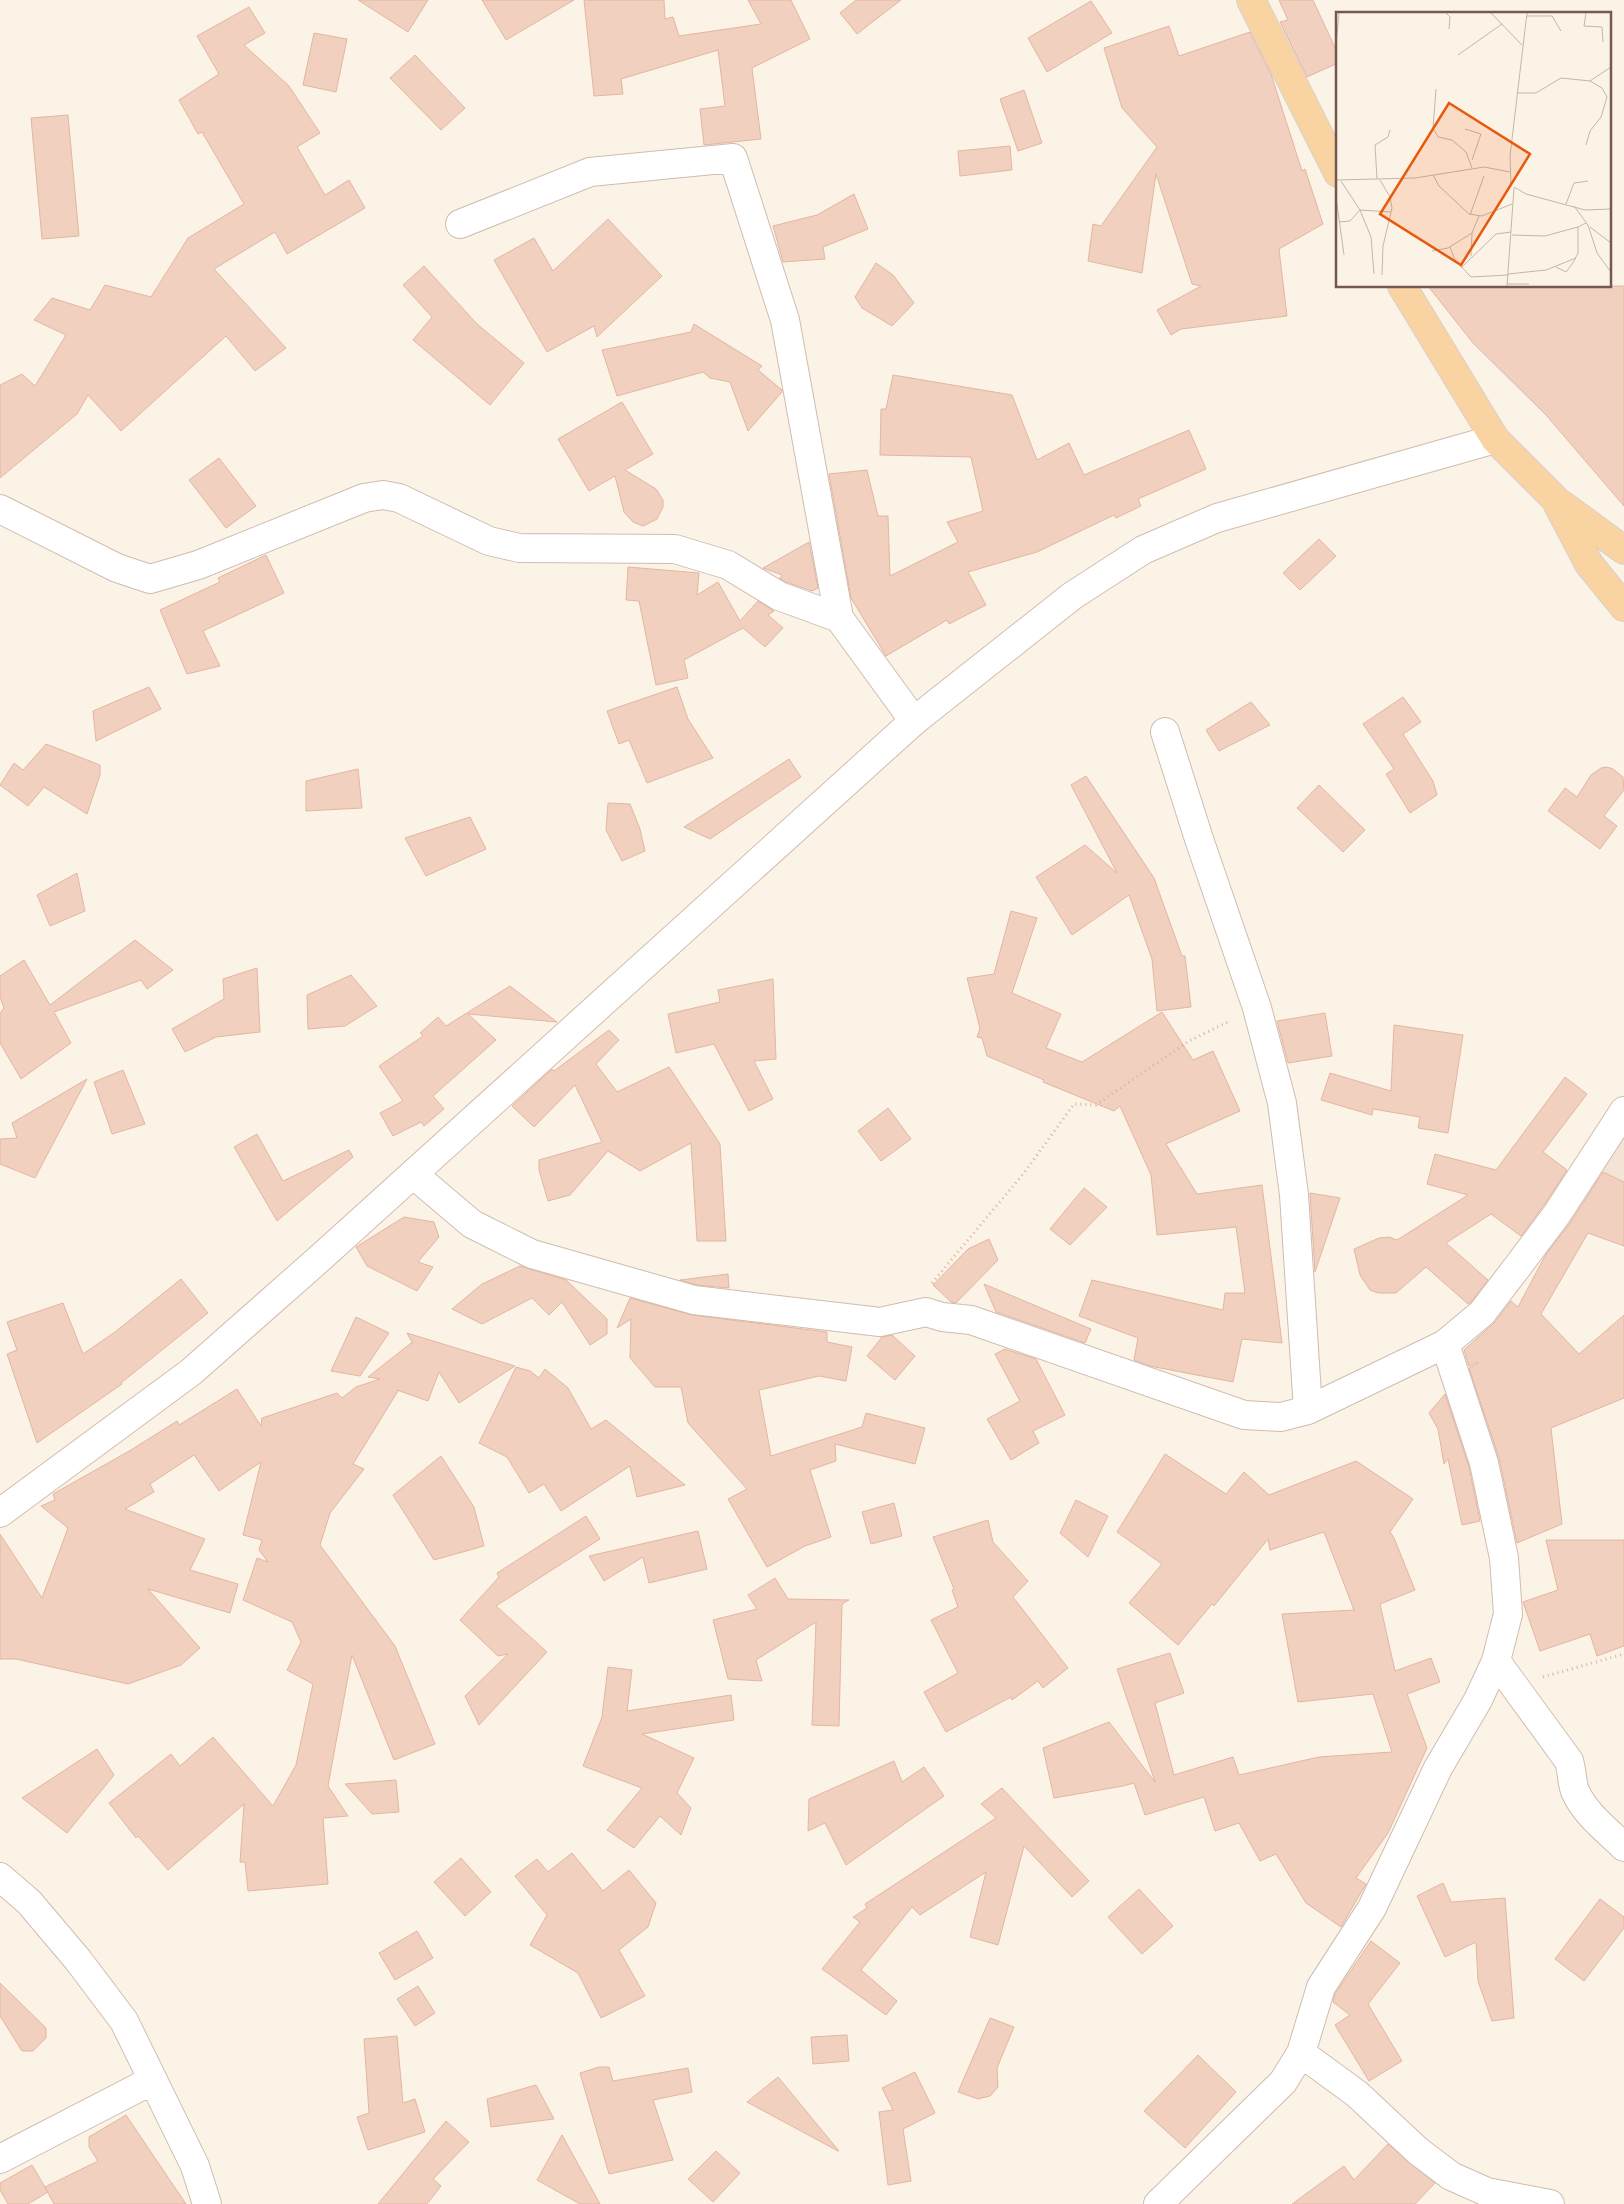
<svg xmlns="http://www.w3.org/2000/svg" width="1624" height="2204" viewBox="0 0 1624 2204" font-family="'DejaVu Sans',sans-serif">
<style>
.residential{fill:#f4e4d6}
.building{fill:#f1d0bf;stroke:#e3b6a0}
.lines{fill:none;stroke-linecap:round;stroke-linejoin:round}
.minor-casing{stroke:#d0bcb0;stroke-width:30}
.secondary-casing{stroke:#d3bcae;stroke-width:30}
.primary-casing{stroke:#d9d0cd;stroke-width:30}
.path{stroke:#d6b3a2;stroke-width:3;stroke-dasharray:1 4;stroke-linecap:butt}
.minor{stroke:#fff;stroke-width:28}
.secondary{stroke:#fff;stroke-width:28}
.primary{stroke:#f9d3a1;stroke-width:28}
.inset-road{fill:none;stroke:#c6b5a9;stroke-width:1}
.view{fill:#e8590c;fill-opacity:0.15;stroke:#e8590c;stroke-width:2.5}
.inset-edge{fill:none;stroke:#76584c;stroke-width:2.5}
</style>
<rect width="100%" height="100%" fill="#fcf3e7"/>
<!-- residential -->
<path class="residential" d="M 1624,1124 L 1624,1182 L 1596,1168 Z"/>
<!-- building -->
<path class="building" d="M 358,0 L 428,0 L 408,32 Z
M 482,0 L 574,0 L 506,40 Z
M 584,0 L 664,0 L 665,19 L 673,17 L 679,36 L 761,24 L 748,0 L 791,0 L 810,39 L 752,68 L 761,139 L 704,145 L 700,109 L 725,106 L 718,50 L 621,79 L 623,94 L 594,96 Z
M 856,0 L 901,0 L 857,34 L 840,13 Z
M 1279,0 L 1313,0 L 1338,54 L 1338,63 L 1307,77 L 1280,22 L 1288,20 Z
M 1091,1 L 1112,33 L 1047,72 L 1028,38 Z
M 249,7 L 265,33 L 244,45 L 289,86 L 320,133 L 297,147 L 325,195 L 349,180 L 365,208 L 287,254 L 275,232 L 214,269 L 286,348 L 255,371 L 226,336 L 121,431 L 88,395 L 77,414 L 0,478 L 0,385 L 22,374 L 35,386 L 66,335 L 34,320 L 52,298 L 90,310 L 105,285 L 151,297 L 188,238 L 244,204 L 202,132 L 198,134 L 179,100 L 219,74 L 197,36 Z
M 1169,26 L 1179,56 L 1250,32 L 1271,74 L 1302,171 L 1305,169 L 1323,224 L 1279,249 L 1287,316 L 1181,329 L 1171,335 L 1157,310 L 1201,286 L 1192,284 L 1156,174 L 1142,273 L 1088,261 L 1093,224 L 1101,226 L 1157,147 L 1122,108 L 1104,48 Z
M 314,33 L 347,39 L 336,92 L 303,85 Z
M 415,55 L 465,108 L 441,130 L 390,78 Z
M 1024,90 L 1042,143 L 1018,151 L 1000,99 Z
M 68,115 L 79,236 L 42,239 L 31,118 Z
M 1010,146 L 1012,170 L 960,176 L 958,151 Z
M 854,194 L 868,229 L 823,247 L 825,259 L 783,262 L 773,226 L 817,215 Z
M 608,219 L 662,276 L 597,337 L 594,326 L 547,352 L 494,260 L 534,238 L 553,271 Z
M 876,263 L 893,275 L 914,303 L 892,326 L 862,308 L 855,297 Z
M 424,266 L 477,324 L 524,363 L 490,405 L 413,340 L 432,317 L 403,285 Z
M 1428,286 L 1624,286 L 1624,506 L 1546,415 L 1473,343 Z
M 694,324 L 762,366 L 758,370 L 782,390 L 782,392 L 748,431 L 730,382 L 710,378 L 703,372 L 617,396 L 602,350 L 691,332 Z
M 893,375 L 1012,395 L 1037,460 L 1069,443 L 1084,475 L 1189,430 L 1206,469 L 1138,499 L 1141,506 L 1116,518 L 1114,515 L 1037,552 L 968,572 L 986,605 L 949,624 L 947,620 L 886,656 L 851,598 L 829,474 L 867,470 L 878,516 L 888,516 L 890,576 L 958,542 L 947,522 L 983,511 L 971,457 L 880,455 L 881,409 L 886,409 Z
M 622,402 L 653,454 L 625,470 L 656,489 L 663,500 L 663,507 L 657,519 L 643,526 L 633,522 L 624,512 L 615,476 L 589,491 L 558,439 Z
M 219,458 L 256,506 L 226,528 L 189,480 Z
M 1319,539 L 1336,556 L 1300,590 L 1283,573 Z
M 809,542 L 818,588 L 812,591 L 786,582 L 779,578 L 781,578 L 782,575 L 763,568 Z
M 266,555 L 284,593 L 203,631 L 220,666 L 187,674 L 160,610 L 220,582 L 218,578 Z
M 628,567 L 699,573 L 697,595 L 718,582 L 740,621 L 758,601 L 774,611 L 768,615 L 783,628 L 765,647 L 743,628 L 684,660 L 688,678 L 656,685 L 639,601 L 626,600 Z
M 149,687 L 161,709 L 96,741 L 93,711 Z
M 677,687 L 688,719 L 713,758 L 647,783 L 629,740 L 619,744 L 607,711 Z
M 1403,697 L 1421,722 L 1403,734 L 1433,781 L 1437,795 L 1410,813 L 1386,774 L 1394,769 L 1363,724 Z
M 1251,702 L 1270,725 L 1219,751 L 1206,730 Z
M 46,744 L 100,765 L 100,775 L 87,814 L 44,787 L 28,806 L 0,785 L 14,763 L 23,770 Z
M 789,759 L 801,777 L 710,839 L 684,827 Z
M 1607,767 L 1613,769 L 1623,777 L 1624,790 L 1604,816 L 1617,826 L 1600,849 L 1548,811 L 1565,788 L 1577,797 L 1591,775 L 1601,768 Z
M 358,769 L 362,808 L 306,811 L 306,781 Z
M 1086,776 L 1154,878 L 1182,956 L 1185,956 L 1191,1007 L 1157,1011 L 1152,959 L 1129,895 L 1072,935 L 1036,877 L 1085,845 L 1117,873 L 1071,785 Z
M 1319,785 L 1365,830 L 1343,852 L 1297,808 Z
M 608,803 L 630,804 L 640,829 L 645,851 L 622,861 L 606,830 Z
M 470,817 L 486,849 L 426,876 L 405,838 Z
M 77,873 L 85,911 L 50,926 L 37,895 Z
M 1011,911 L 1037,918 L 1012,993 L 1061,1014 L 1046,1048 L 1082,1062 L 1162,1012 L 1193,1060 L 1213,1051 L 1240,1111 L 1166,1144 L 1197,1194 L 1262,1185 L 1282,1343 L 1242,1339 L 1233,1382 L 1150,1366 L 1134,1360 L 1138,1338 L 1079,1316 L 1092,1280 L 1223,1310 L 1225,1293 L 1245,1293 L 1236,1227 L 1157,1235 L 1151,1175 L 1120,1106 L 1114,1111 L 1043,1082 L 1044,1080 L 987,1056 L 982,1038 L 977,1037 L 980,1028 L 967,978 L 994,974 Z
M 135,940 L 173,970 L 147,989 L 141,980 L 54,1012 L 71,1043 L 21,1079 L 0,1043 L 0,1013 L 4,1008 L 0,997 L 0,976 L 24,960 L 50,1005 Z
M 257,968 L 260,1032 L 216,1037 L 185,1052 L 172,1029 L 224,999 L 223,979 Z
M 351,975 L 377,1006 L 345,1026 L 308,1029 L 307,995 Z
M 773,979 L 776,1059 L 754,1061 L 773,1099 L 749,1111 L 714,1044 L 676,1053 L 668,1014 L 720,1002 L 718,990 Z
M 510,986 L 557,1022 L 468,1014 L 496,1040 L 433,1096 L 444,1109 L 424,1126 L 421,1122 L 393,1136 L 380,1113 L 403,1101 L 379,1066 L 423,1036 L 420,1033 L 438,1017 L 446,1026 Z
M 1325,1013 L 1332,1056 L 1288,1063 L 1277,1021 Z
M 1394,1025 L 1463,1035 L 1448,1133 L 1418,1128 L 1420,1117 L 1373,1109 L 1372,1115 L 1321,1100 L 1330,1073 L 1391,1091 Z
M 609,1030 L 619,1040 L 596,1064 L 617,1092 L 669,1067 L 720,1144 L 726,1241 L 697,1241 L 691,1143 L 640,1171 L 608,1151 L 570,1195 L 548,1201 L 539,1170 L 539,1160 L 602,1142 L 575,1085 L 534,1127 L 512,1106 L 552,1069 L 554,1071 Z
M 123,1070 L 145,1124 L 112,1134 L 94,1082 Z
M 1565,1077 L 1587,1094 L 1543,1152 L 1567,1170 L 1544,1205 L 1521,1236 L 1491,1214 L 1446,1243 L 1488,1280 L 1471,1302 L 1468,1304 L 1426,1267 L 1396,1293 L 1378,1293 L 1370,1290 L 1360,1275 L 1354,1249 L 1379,1238 L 1389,1237 L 1397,1240 L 1468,1195 L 1427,1184 L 1435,1154 L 1496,1170 Z
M 87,1079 L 35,1178 L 0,1164 L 0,1139 L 17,1138 L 12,1123 Z
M 888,1108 L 911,1139 L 881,1161 L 858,1131 Z
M 257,1134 L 283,1181 L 349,1150 L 353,1157 L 277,1221 L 234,1147 Z
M 1603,1172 L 1624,1182 L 1624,1246 L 1588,1233 L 1541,1314 L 1579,1354 L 1624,1315 L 1624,1398 L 1551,1428 L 1562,1524 L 1517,1543 L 1499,1458 L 1469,1368 L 1478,1363 L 1477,1362 L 1469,1366 L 1464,1350 L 1494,1323 L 1511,1301 L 1518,1307 L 1546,1254 L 1570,1223 Z
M 1084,1188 L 1107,1207 L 1070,1245 L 1050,1229 Z
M 1310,1193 L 1340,1198 L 1315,1272 L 1310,1194 Z
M 404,1217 L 434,1222 L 439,1237 L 418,1262 L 433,1267 L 417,1291 L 367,1266 L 356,1247 Z
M 989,1239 L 998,1260 L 956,1303 L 951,1302 L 933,1285 L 968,1249 Z
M 520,1266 L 566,1280 L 607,1319 L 607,1334 L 590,1345 L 562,1302 L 549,1315 L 532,1298 L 482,1324 L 452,1309 L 482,1284 Z
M 728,1274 L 729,1288 L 697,1285 L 680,1280 Z
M 181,1279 L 208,1313 L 121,1383 L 122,1384 L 37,1443 L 7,1354 L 17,1350 L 7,1322 L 63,1303 L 83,1354 L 115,1332 Z
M 984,1284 L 1091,1329 L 1085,1343 L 996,1312 Z
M 630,1298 L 692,1315 L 827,1332 L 827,1342 L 852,1347 L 846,1381 L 819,1376 L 759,1390 L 771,1456 L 862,1427 L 866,1413 L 925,1428 L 915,1464 L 835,1444 L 836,1461 L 810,1470 L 831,1537 L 805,1546 L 767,1567 L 728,1499 L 747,1489 L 688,1423 L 681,1387 L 655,1387 L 630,1358 L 631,1319 L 617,1328 Z
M 356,1317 L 389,1333 L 360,1376 L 331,1371 Z
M 407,1333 L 515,1366 L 459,1403 L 439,1372 L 428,1401 L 397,1390 L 398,1391 L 353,1464 L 364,1469 L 330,1513 L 320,1545 L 395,1646 L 435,1744 L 394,1760 L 352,1655 L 328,1786 L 348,1816 L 323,1818 L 328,1884 L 248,1891 L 245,1862 L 240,1862 L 244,1804 L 168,1870 L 138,1836 L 136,1838 L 109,1803 L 171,1754 L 180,1766 L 213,1737 L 273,1806 L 296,1765 L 313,1684 L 287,1670 L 301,1642 L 292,1622 L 243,1600 L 257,1558 L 268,1562 L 259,1550 L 262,1540 L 243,1535 L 261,1462 L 219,1491 L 194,1455 L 150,1484 L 154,1492 L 125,1509 L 205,1539 L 190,1570 L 238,1584 L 230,1613 L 148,1589 L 200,1648 L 181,1665 L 128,1684 L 16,1659 L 0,1659 L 0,1534 L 42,1598 L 68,1528 L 41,1506 L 55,1500 L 53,1494 L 131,1450 L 177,1421 L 179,1425 L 237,1389 L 261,1426 L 262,1418 L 337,1393 L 342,1398 L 356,1387 L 380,1379 L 368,1377 L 411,1343 L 413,1344 Z
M 892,1335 L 915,1356 L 895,1380 L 867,1356 L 882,1337 Z
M 1005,1349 L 1036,1359 L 1065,1415 L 1033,1431 L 1039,1443 L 1011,1460 L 987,1419 L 1020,1401 L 995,1354 Z
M 516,1367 L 530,1371 L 539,1378 L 545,1369 L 568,1388 L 591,1429 L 606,1420 L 685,1485 L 637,1497 L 630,1466 L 561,1511 L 544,1484 L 529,1493 L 507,1457 L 479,1443 Z
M 1445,1394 L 1469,1467 L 1480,1521 L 1462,1525 L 1448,1459 L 1444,1464 L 1438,1429 L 1429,1413 Z
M 1165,1454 L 1226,1494 L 1244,1472 L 1269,1495 L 1356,1461 L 1413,1499 L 1390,1532 L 1394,1538 L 1415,1590 L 1380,1604 L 1395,1671 L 1431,1658 L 1440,1682 L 1407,1694 L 1427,1748 L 1388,1833 L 1356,1878 L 1366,1884 L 1341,1927 L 1306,1903 L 1276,1854 L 1260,1861 L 1239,1823 L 1215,1831 L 1204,1797 L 1145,1815 L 1134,1783 L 1123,1786 L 1054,1798 L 1043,1748 L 1109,1722 L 1155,1782 L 1117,1669 L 1170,1653 L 1184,1693 L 1155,1703 L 1174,1775 L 1233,1757 L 1239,1775 L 1319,1757 L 1392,1752 L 1373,1694 L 1298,1702 L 1282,1614 L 1354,1610 L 1324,1532 L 1270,1550 L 1268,1539 L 1214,1606 L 1212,1604 L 1178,1645 L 1129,1603 L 1162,1564 L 1117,1532 Z
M 441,1456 L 474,1507 L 484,1546 L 434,1560 L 393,1495 Z
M 1076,1500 L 1108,1516 L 1088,1557 L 1060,1533 Z
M 894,1503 L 902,1536 L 871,1544 L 862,1512 Z
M 586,1516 L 600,1539 L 496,1606 L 547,1652 L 479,1725 L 465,1696 L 508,1654 L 498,1656 L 460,1620 L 499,1577 L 497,1573 Z
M 988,1520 L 993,1542 L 1028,1581 L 1013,1597 L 1068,1668 L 1043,1688 L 1038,1681 L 1012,1700 L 1011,1697 L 946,1732 L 924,1692 L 958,1673 L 931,1620 L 958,1607 L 952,1590 L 954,1589 L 933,1537 Z
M 698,1531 L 707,1569 L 649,1583 L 643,1557 L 604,1581 L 589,1556 Z
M 1546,1540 L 1624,1540 L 1624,1646 L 1597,1656 L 1590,1634 L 1540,1651 L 1523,1602 L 1558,1590 Z
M 775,1578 L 788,1599 L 849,1600 L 842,1604 L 839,1726 L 812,1725 L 816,1622 L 756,1660 L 762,1681 L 728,1679 L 713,1620 L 757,1609 L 748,1595 Z
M 608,1667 L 632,1670 L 627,1711 L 731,1695 L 734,1720 L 642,1734 L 694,1758 L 677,1793 L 691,1808 L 681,1835 L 660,1816 L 634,1848 L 607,1830 L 642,1788 L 583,1766 L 602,1717 Z
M 97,1749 L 114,1775 L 67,1833 L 22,1798 Z
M 894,1761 L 902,1782 L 924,1767 L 944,1796 L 846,1865 L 825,1823 L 808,1831 L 809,1799 Z
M 396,1780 L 399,1812 L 372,1814 L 345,1784 Z
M 1002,1788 L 1089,1881 L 1072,1897 L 1024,1846 L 998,1945 L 970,1937 L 986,1872 L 920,1915 L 912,1907 L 861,1970 L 897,2001 L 886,2015 L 822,1969 L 860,1922 L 853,1917 L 867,1908 L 865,1904 L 996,1818 L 981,1804 Z
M 572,1853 L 603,1891 L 629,1870 L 656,1903 L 648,1927 L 619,1950 L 645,1996 L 601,2018 L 578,1973 L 530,1945 L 547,1915 L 515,1876 L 537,1859 L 548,1872 Z
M 461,1858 L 491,1892 L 465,1916 L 434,1882 Z
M 1443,1883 L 1451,1902 L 1505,1898 L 1514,2018 L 1492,2021 L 1478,1981 L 1476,1942 L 1445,1957 L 1417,1896 Z
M 1139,1889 L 1173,1926 L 1142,1954 L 1108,1917 Z
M 1600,1899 L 1624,1917 L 1624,1928 L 1584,1981 L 1555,1959 Z
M 417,1931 L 433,1958 L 395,1980 L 379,1953 Z
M 1371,1941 L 1400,1963 L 1368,2004 L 1402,2061 L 1369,2081 L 1335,2025 L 1350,2015 L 1333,2002 L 1335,1994 Z
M 0,1983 L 46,2028 L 46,2038 L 33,2051 L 22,2051 L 0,2016 Z
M 418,1986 L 435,2013 L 415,2026 L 397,1999 Z
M 990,2018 L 1014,2027 L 997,2068 L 998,2087 L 990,2096 L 978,2099 L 958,2092 Z
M 847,2035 L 849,2061 L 813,2064 L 811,2037 Z
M 397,2036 L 403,2103 L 415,2099 L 425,2132 L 368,2150 L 357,2117 L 369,2113 L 364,2039 Z
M 1198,2055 L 1236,2092 L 1185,2148 L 1144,2111 Z
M 599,2067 L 609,2067 L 613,2081 L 688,2068 L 692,2092 L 653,2100 L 673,2160 L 609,2174 L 580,2073 Z
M 915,2072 L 935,2113 L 903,2129 L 911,2181 L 888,2185 L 879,2112 L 893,2110 L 882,2088 Z
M 778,2077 L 839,2151 L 838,2151 L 747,2102 Z
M 536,2085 L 554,2119 L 491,2127 L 487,2099 Z
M 126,2115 L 186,2204 L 54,2204 L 45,2187 L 98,2161 L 89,2147 L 89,2137 Z
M 446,2121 L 469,2142 L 433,2179 L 441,2186 L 427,2204 L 378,2204 Z
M 562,2135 L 600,2204 L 580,2204 L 537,2180 Z
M 1388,2144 L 1435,2183 L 1415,2204 L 1292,2204 L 1344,2166 L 1354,2180 Z
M 716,2151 L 740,2173 L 713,2202 L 688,2179 Z
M 32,2165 L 48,2192 L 28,2204 L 8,2204 L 0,2190 L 0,2183 Z"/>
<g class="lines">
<!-- minor casing -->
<g class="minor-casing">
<path id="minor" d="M 460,224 L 590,172 L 733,158 L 785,320 L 839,618
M 0,509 L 117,568 L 150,579 L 198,565 L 364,498 L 383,495 L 399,498 L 489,541 L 519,548 L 675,549 L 728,565 L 779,596 L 839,618 L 914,721
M 1165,732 L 1199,839 L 1257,1008 L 1282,1103 L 1294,1195 L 1308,1410
M 413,1174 L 472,1224 L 532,1254 L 694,1300 L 880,1322 L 926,1312 L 942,1317 L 971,1320 L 1244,1415 L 1281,1417 L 1308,1410 L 1445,1344 L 1482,1313 L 1518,1266 L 1557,1214 L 1624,1111
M 1496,1661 L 1569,1761 C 1572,1770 1572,1784 1575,1791 C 1585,1814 1607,1830 1624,1847
M 0,1877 L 29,1902 L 78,1960 L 124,2021 L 195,2166 L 207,2204
M 1301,2053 L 1357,2094 L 1418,2151 L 1451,2176 L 1487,2192 L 1550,2204
M 0,2159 L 153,2080
M 1158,2204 L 1283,2082 L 1301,2053 L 1321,1987 L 1372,1908 L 1438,1768 L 1478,1700 L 1496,1661 L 1508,1614 L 1504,1558 L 1484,1463 L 1445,1344"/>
</g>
<!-- secondary casing -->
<g class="secondary-casing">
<path id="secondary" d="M 0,1513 L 191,1372 L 319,1259 L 914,721 L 1072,596 L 1143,550 L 1217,518 L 1495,439"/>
</g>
<!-- primary casing -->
<g class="primary-casing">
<path id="primary" d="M 1251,0 L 1338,173
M 1402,286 L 1495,439 L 1555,499 L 1589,564 L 1624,607
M 1561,504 L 1624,550"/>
</g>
<!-- path -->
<path class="path" d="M 932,1283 L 1024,1173 L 1074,1104 L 1096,1105 L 1189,1041 L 1230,1021
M 1543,1677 L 1624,1654"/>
<!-- minor -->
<use href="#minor" class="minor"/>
<!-- secondary -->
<use href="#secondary" class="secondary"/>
<!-- primary -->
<use href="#primary" class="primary"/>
</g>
<!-- overview -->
<g transform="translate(1336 12)">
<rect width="275" height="275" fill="#fcf3e7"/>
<path class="inset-road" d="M 110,1 L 114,5 L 113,17M 155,1 L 186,33M 250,1 L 248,14 L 266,15 L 267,30M 191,4 L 216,4 L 225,19M 0,33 L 3,1M 122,43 L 166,12M 100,77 L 97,116 L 102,125 L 116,128 L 130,140 L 136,156M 181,81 L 200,81 L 225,66 L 254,69 L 275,55M 129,117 L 145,122 L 136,148M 250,133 L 254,119 L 265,105 L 271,85 L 266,76 L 254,69M 97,163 L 103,174 L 133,202 L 146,204 L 176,192M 41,167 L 39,133 L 52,125 L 54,118M 0,168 L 79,166 L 148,155 L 174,160M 44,168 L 54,185 L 56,196 L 47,234 L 46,263M 5,169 L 24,198 L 35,225 L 38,262M 175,173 L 174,144 L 191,1M 178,175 L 190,182 L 249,198 L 275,197M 0,185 L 8,243M 230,192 L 238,171 L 252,169M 238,194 L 252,213 L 261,241 L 275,260M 134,203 L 148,164M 3,210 L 14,209 L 24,198 L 55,200M 254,215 L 275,231M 176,223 L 209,224 L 242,215M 114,235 L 119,248 L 135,265 L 172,263M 96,239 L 112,236 L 136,221 L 143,204M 135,244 L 136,221M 220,255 L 230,260 L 238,249 L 242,241 L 242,215 L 250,211M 125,256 L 160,222 L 175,220M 172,262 L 210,258 L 240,246M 171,272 L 193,272M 171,274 L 178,176"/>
<path class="view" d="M 113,91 L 194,142 L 125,253 L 44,202 Z"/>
<rect width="275" height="275" class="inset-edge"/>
</g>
</svg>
